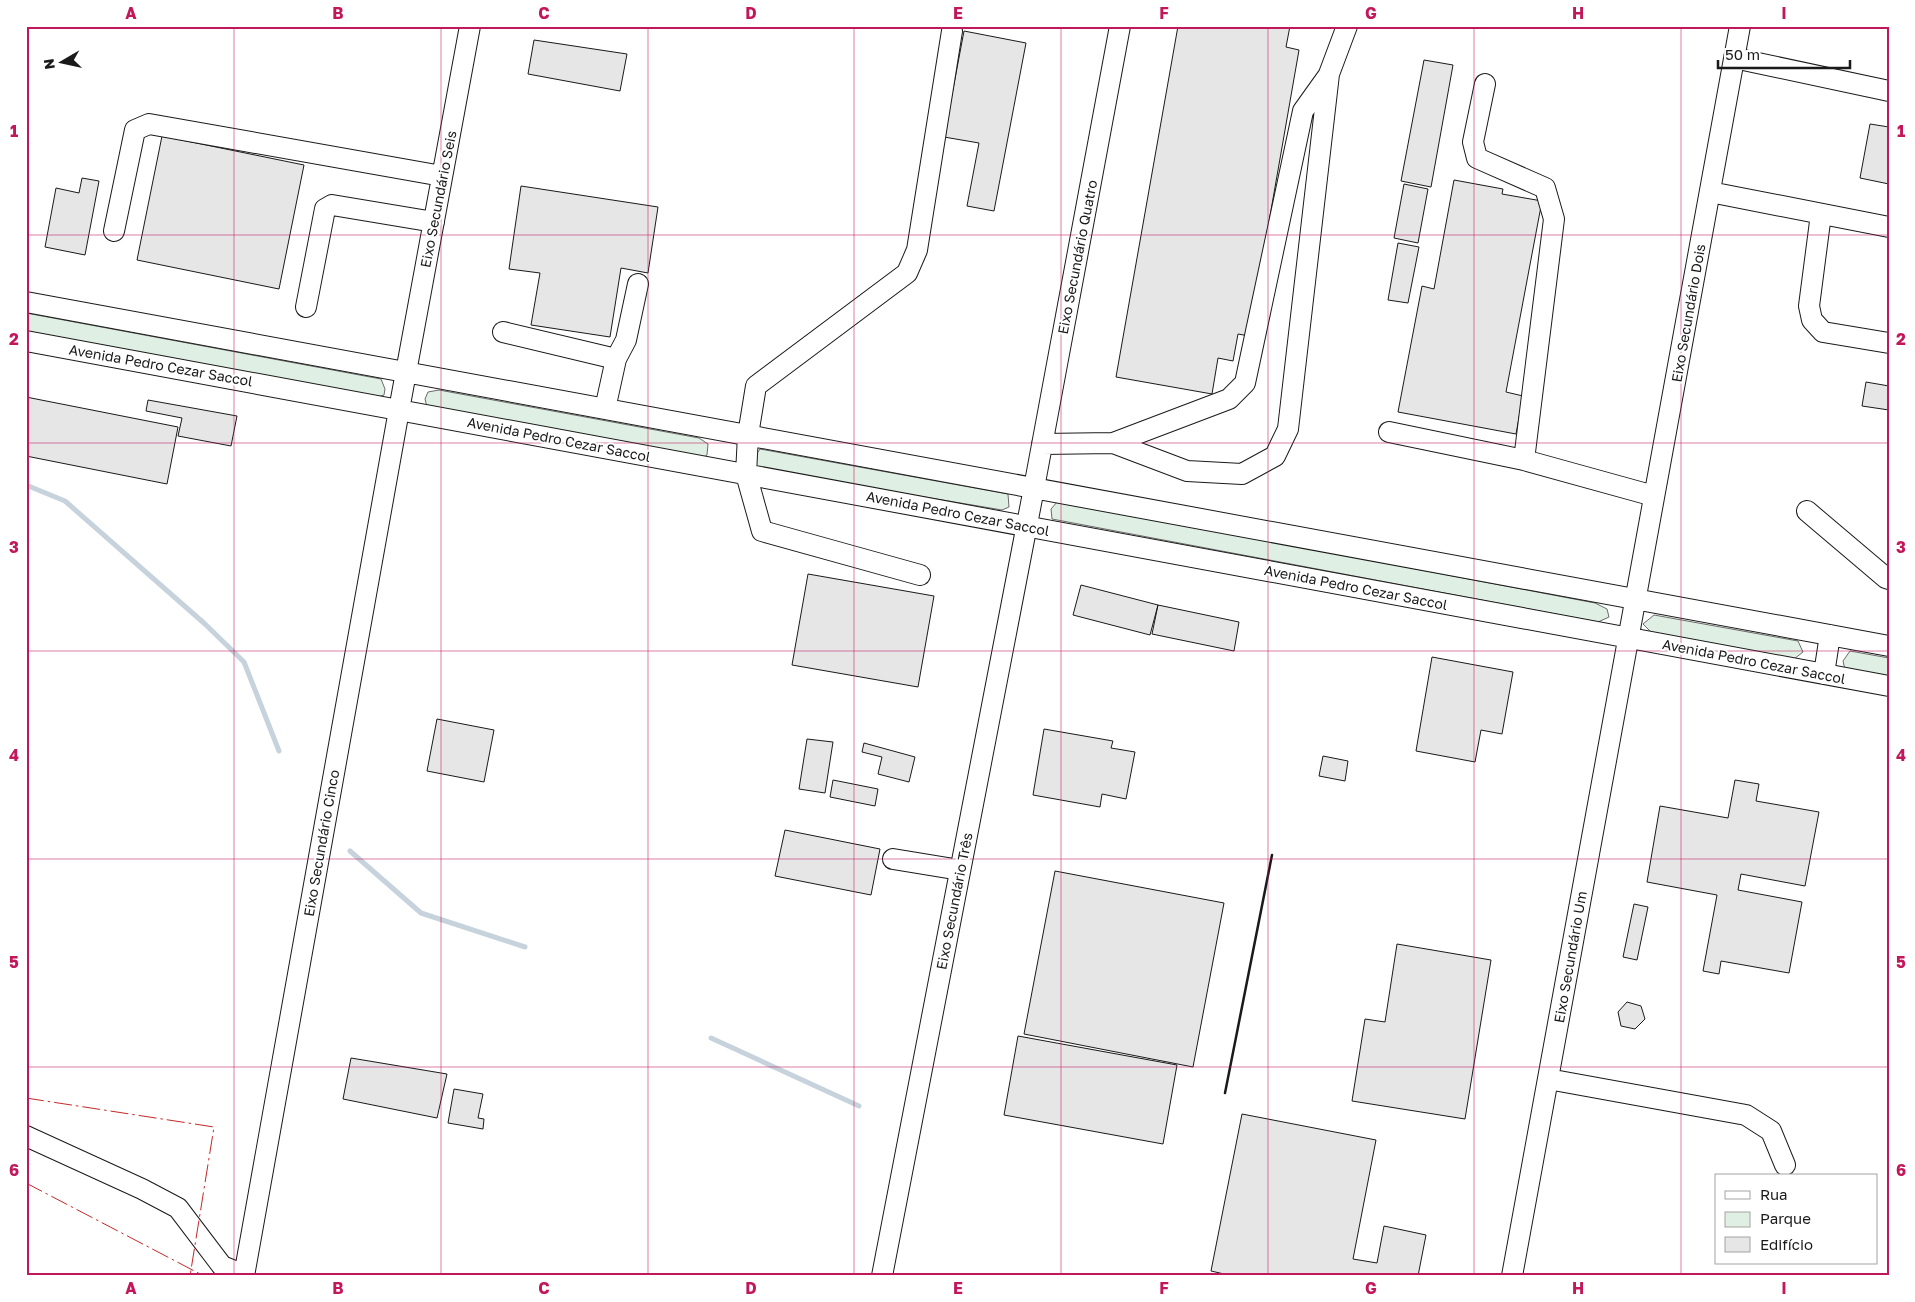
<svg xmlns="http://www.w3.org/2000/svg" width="1915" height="1302" viewBox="0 0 1915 1302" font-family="'Golos Text',sans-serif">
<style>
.green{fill:#e0efe3;stroke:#6a6a6a}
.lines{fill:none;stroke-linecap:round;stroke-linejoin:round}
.stream{stroke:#c6d2dc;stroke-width:5}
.building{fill:#e6e6e6;stroke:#1a1a1a}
.minor-casing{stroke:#1a1a1a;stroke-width:22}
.minor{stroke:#fff;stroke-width:20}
.wall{stroke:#1a1a1a;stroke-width:2.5}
.power{stroke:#c62828;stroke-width:1;stroke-dasharray:18 4 2.5 4;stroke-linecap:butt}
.grid{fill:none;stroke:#c2185b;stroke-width:1;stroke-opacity:0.55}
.labels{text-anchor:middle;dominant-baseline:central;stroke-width:4;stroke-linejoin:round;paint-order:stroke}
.street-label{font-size:14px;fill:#1a1a1a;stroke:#fff}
.neatline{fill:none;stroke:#c2185b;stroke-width:2}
.grid-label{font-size:16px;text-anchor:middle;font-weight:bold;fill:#c2185b}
</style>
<rect width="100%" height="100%" fill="#fff"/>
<!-- green -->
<path class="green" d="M 26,313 L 381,379 L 385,389 L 384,395 L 375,398 L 26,336 Z
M 439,390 L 699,438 L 708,444 L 707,455 L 700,460 L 428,411 L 425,399 L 428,392 Z
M 760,449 L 1008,494 L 1009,507 L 1002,510 L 764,470 L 756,468 L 753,459 Z
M 1058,501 L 1595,603 L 1607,609 L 1609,617 L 1598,622 L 1052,519 L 1051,509 Z
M 1654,615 L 1798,641 L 1803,652 L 1794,659 L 1652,633 L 1643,624 Z
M 1850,651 L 1889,658 L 1889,678 L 1845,670 L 1843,661 Z"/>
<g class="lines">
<!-- stream -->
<path class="stream" d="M 26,485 L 65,501 L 205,624 L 244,662 L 279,751
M 350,851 L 421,913 L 525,947
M 711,1038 L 859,1106"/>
</g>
<!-- building -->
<path class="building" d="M 1178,26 L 1290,26 L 1286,47 L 1299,50 L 1249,336 L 1238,334 L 1233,361 L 1218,358 L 1212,394 L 1116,377 Z
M 964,31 L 1026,43 L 994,211 L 967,206 L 979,143 L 944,137 Z
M 534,40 L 627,54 L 620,91 L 528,74 Z
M 1424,60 L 1453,65 L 1431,187 L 1401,181 Z
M 1870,124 L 1889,127 L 1889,184 L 1860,178 Z
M 162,136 L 304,165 L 279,289 L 137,260 Z
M 82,178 L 99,181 L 85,255 L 45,247 L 56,188 L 79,193 Z
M 1454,180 L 1503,189 L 1502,194 L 1542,201 L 1506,392 L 1523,396 L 1516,434 L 1398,412 L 1422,286 L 1434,289 Z
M 1404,184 L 1428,189 L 1418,243 L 1394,238 Z
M 521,186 L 658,207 L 648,273 L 621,268 L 610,337 L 531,325 L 540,273 L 509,269 Z
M 1398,243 L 1419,247 L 1408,303 L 1388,300 Z
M 1866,382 L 1889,386 L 1889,410 L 1862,406 Z
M 26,397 L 178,427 L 167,484 L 26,456 Z
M 148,400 L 237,416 L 231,446 L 178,436 L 182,418 L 146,411 Z
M 808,574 L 934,596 L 918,687 L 792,665 Z
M 1081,585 L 1158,605 L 1150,635 L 1073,615 Z
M 1158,605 L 1239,622 L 1234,651 L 1152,634 Z
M 1432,657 L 1513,672 L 1502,734 L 1481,730 L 1475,762 L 1416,751 Z
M 437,719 L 494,730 L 484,782 L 427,771 Z
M 1044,729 L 1113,741 L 1111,748 L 1135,752 L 1126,799 L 1102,794 L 1100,807 L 1033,795 Z
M 807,739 L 833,742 L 825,793 L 799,789 Z
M 864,743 L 915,757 L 909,782 L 878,774 L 882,757 L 862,752 Z
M 1323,756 L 1348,761 L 1345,781 L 1319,776 Z
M 833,780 L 878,789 L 875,806 L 830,797 Z
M 1735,780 L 1759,784 L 1756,801 L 1819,812 L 1805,886 L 1741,874 L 1738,890 L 1802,902 L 1789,973 L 1721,961 L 1719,974 L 1703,971 L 1717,895 L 1647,882 L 1660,806 L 1728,818 Z
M 785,830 L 880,849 L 871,895 L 775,876 Z
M 1055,871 L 1224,903 L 1193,1067 L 1024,1034 Z
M 1634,904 L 1648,907 L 1637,960 L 1623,957 Z
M 1397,944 L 1491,960 L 1465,1119 L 1352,1101 L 1365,1019 L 1385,1022 Z
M 1627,1002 L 1641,1006 L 1645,1019 L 1635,1029 L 1621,1026 L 1618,1012 Z
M 1018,1036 L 1177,1065 L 1163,1144 L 1004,1115 Z
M 351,1058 L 447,1074 L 437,1118 L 343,1099 Z
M 454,1089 L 483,1094 L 478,1118 L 484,1119 L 483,1129 L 448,1123 Z
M 1242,1114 L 1376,1140 L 1353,1259 L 1377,1263 L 1384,1226 L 1426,1235 L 1418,1276 L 1233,1276 L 1211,1271 Z"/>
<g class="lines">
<!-- minor casing -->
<g class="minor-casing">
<path id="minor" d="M 1734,58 L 1889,91
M 1485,84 L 1473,142 L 1477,158 L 1545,188 L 1554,219 L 1524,460
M 1710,192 L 1889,227
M 1821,214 L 1809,306 L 1812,320 L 1823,332 L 1889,343
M 114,231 L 135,130 L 149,124 L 442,176
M 26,302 L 1889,646
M 306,307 L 325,209 L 332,205 L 434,222
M 503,332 L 616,359 L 626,340 L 638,284
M 26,341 L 1889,686
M 605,409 L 616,359
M 1389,432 L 1524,460 L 1654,496
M 1113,443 L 1229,399 L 1245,383 L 1303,111 L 1328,76
M 1042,444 L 1113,443 L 1187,471 L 1242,474 L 1275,456 L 1288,429 L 1329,74 L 1347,26
M 1807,511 L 1886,578 L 1889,579
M 920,575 L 762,531 L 746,474 L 748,435 L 756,386 L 907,273 L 917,250 L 952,31
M 1824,674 L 1830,635
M 893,859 L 960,870
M 1548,1079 L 1746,1115 L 1771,1131 L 1785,1165
M 26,1136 L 142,1189 L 178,1208 L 222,1266 L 244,1275
M 244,1276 L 399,410 L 470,26
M 882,1276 L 1034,488 L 1120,26
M 1512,1276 L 1740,26"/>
</g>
<!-- minor -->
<use href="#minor" class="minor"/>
<!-- wall -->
<path class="wall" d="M 1225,1093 L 1272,855"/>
<!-- power -->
<path class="power" d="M 26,1098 L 214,1127 L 190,1276
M 26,1183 L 204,1276"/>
</g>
<!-- grid -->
<path class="grid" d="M 234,26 L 234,1276M 441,26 L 441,1276M 648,26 L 648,1276M 854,26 L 854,1276M 1061,26 L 1061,1276M 1268,26 L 1268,1276M 1474,26 L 1474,1276M 1681,26 L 1681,1276M 26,235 L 1889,235M 26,443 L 1889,443M 26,651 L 1889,651M 26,859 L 1889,859M 26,1067 L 1889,1067"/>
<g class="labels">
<!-- street labels -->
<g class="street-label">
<text transform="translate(438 199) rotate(-79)">Eixo Secundário Seis</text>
<text transform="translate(1077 257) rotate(-79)">Eixo Secundário Quatro</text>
<text transform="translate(1688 313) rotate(-80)">Eixo Secundário Dois</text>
<text transform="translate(161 365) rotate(10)">Avenida Pedro Cezar Saccol</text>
<text transform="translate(559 439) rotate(11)">Avenida Pedro Cezar Saccol</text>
<text transform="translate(958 513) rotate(11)">Avenida Pedro Cezar Saccol</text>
<text transform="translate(1356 587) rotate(11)">Avenida Pedro Cezar Saccol</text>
<text transform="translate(1754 661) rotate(11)">Avenida Pedro Cezar Saccol</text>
<text transform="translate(321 843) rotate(-80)">Eixo Secundário Cinco</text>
<text transform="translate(954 901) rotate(-79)">Eixo Secundário Três</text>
<text transform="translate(1570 957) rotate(-80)">Eixo Secundário Um</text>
</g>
</g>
<!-- border -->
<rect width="1915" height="1302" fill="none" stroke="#ffffff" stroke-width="55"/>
<!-- legend -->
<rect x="1715" y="1174" width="162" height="90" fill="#ffffff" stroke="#a3a3a3"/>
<rect x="1725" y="1191" width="25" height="8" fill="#ffffff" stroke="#a3a3a3"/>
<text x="1760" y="1200" font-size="15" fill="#1a1a1a">Rua</text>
<rect x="1725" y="1212" width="25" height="15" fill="#e0efe3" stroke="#a3a3a3"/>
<text x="1760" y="1224" font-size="15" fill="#1a1a1a">Parque</text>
<rect x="1725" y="1237" width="25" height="15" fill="#e6e6e6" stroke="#a3a3a3"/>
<text x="1760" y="1250" font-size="15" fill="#1a1a1a">Edifício</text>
<!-- north arrow -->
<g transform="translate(62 62) rotate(261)" stroke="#ffffff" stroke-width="4" paint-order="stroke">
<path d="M0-4L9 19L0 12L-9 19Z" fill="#1a1a1a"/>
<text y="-8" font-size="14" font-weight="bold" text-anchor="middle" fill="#1a1a1a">N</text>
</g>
<!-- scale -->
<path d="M1718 60v8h132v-8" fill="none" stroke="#1a1a1a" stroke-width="2.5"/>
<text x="1725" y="60" font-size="15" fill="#1a1a1a" stroke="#ffffff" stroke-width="4" paint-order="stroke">50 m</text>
<rect x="28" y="28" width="1860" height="1246" class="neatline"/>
<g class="grid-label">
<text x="131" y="19">A</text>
<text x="338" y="19">B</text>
<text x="544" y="19">C</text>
<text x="751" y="19">D</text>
<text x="958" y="19">E</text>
<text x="1164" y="19">F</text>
<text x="1371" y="19">G</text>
<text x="1578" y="19">H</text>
<text x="1784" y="19">I</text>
<text x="14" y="137">1</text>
<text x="1901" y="137">1</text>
<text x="14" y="345">2</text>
<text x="1901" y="345">2</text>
<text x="14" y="553">3</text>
<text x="1901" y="553">3</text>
<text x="14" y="761">4</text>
<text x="1901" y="761">4</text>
<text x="14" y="968">5</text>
<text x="1901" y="968">5</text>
<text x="14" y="1176">6</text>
<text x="1901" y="1176">6</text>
<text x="131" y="1294">A</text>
<text x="338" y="1294">B</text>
<text x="544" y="1294">C</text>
<text x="751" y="1294">D</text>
<text x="958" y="1294">E</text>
<text x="1164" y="1294">F</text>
<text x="1371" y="1294">G</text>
<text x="1578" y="1294">H</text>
<text x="1784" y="1294">I</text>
</g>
</svg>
